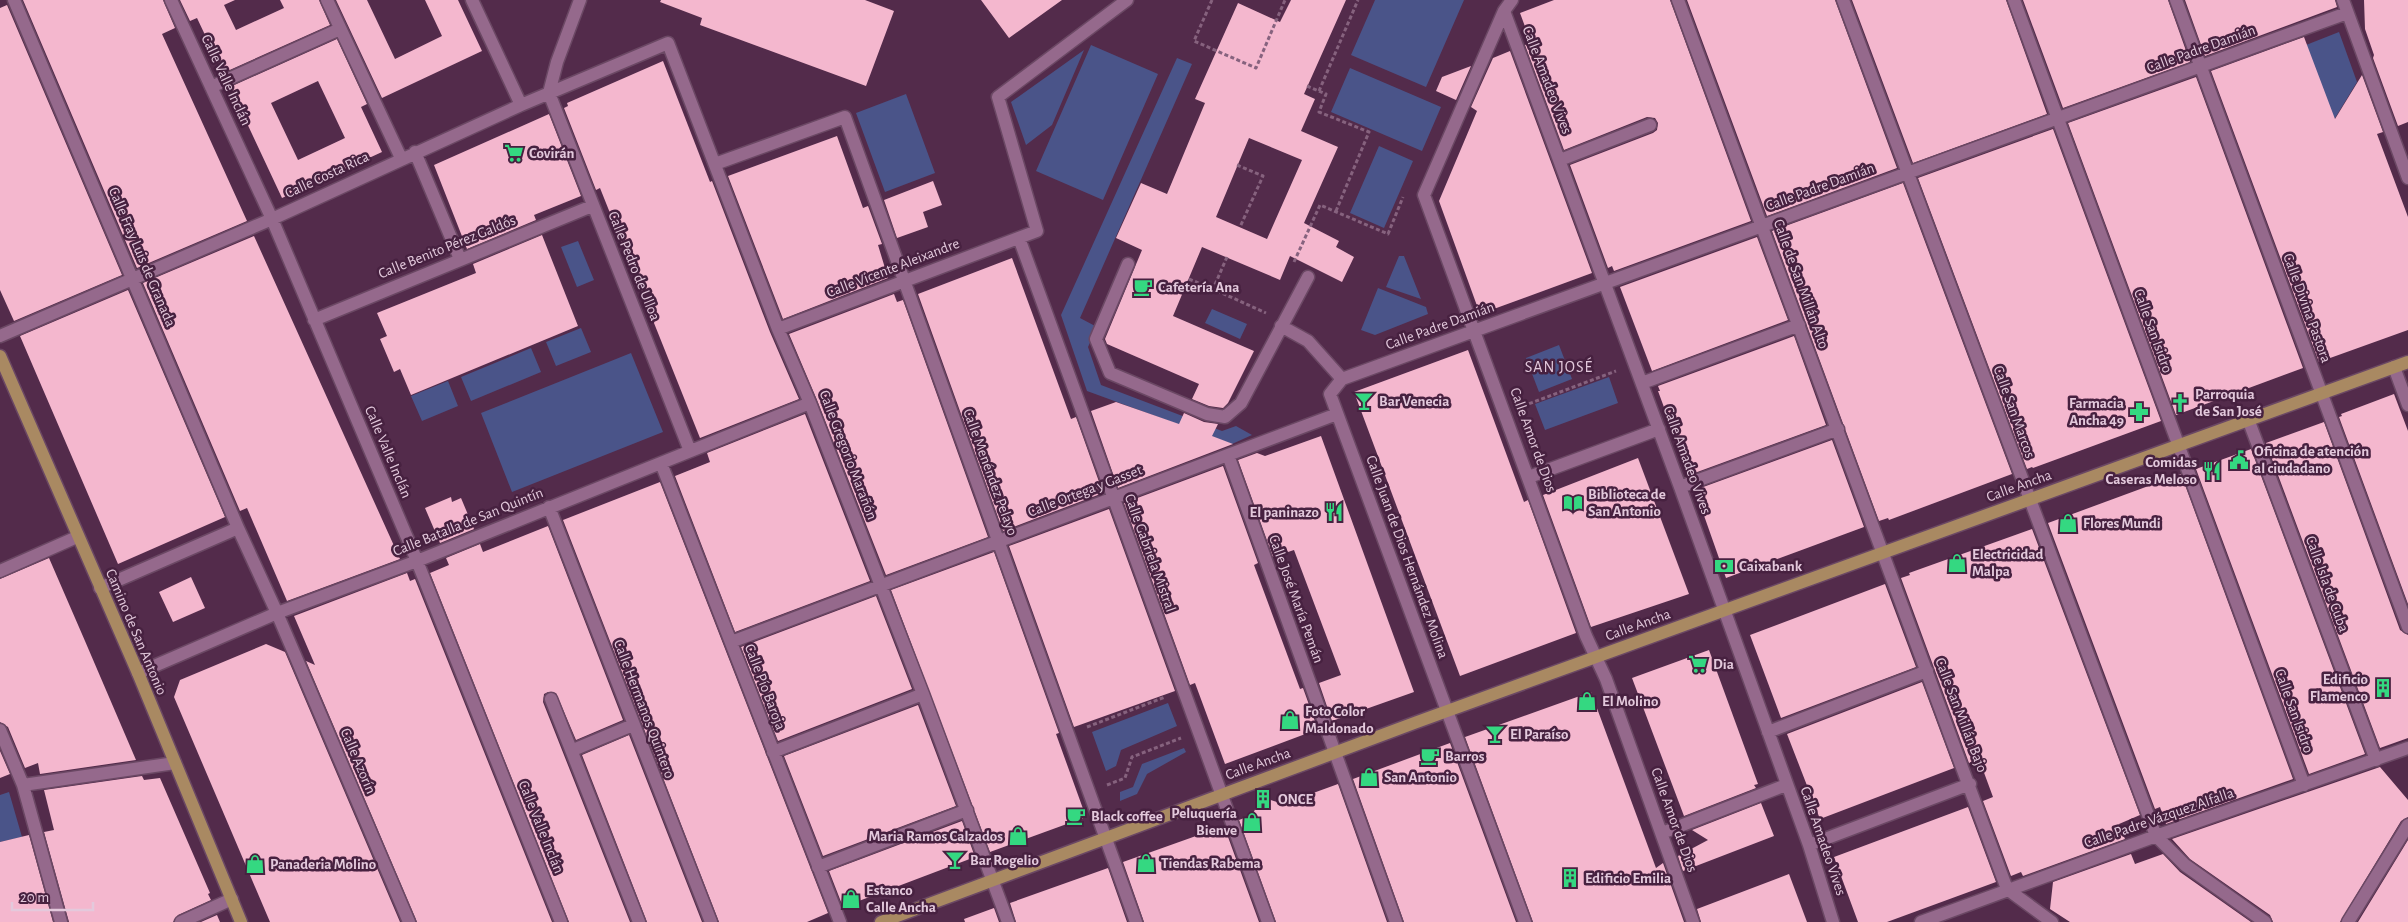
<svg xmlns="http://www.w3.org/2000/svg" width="2408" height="922" viewBox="0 0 2408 922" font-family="'Alegreya Sans',sans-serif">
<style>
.green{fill:#4a5489}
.building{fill:#f4b7ce;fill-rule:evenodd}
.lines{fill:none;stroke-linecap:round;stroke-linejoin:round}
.minor-casing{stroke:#6b4864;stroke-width:15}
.major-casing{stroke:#6b4864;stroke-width:15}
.path{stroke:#86627e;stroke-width:3;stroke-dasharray:4 2.5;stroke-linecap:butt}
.minor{stroke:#95698c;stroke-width:12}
.major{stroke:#a98962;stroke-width:12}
.labels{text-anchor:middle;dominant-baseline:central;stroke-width:5;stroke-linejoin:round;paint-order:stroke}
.street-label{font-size:15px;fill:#e3c9dc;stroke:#472140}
.poi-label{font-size:15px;font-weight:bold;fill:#e3c9dc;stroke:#472140;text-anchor:start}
.neighbourhood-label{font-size:16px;letter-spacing:1px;fill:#e3c9dc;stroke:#472140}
</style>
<rect width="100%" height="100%" fill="#532b4b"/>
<!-- green -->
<path class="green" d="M 1375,0 L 1464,0 L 1426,87 L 1351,55 Z
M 2339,32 L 2357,82 L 2315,151 L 2306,45 Z
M 1091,45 L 1158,74 L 1103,200 L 1036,171 Z
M 1084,50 L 1052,125 L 1026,145 L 1011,102 Z
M 1177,58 L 1192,64 L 1080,318 L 1097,327 L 1088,347 L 1101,385 L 1222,431 L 1236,426 L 1252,435 L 1232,444 L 1087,391 L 1061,315 Z
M 1350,68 L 1441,107 L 1422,151 L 1331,112 Z
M 906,94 L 935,173 L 885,192 L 856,113 Z
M 1379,146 L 1413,161 L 1384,228 L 1350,213 Z
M 578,241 L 594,280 L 577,287 L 561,247 Z
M 1399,256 L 1404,256 L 1421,299 L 1386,287 Z
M 1378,288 L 1426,307 L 1428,314 L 1375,335 L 1361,330 Z
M 1212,309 L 1247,324 L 1240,339 L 1205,323 Z
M 581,328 L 591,352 L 556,366 L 546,342 Z
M 1559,345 L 1572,379 L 1539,392 L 1526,358 Z
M 531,348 L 541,372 L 471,401 L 461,377 Z
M 631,353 L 663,432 L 512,492 L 481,413 Z
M 1609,377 L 1618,403 L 1545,430 L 1535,404 Z
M 448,381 L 458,406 L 422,421 L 411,396 Z
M 1168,703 L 1177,726 L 1121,750 L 1116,766 L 1106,771 L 1092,732 Z
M 1184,748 L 1186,752 L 1147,774 L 1137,794 L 1120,801 L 1120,792 L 1133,787 L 1142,764 Z
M 9,792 L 22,837 L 0,842 L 0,795 Z"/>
<!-- building -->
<path class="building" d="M 23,0 L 163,0 L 175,28 L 162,34 L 247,221 L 137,268 Z
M 180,0 L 235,0 L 224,5 L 236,30 L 284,8 L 280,0 L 319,0 L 330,25 L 223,73 L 197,18 L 190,21 Z
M 336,0 L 367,0 L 395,59 L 442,36 L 425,0 L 458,0 L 482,51 L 382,98 Z
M 661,0 L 865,0 L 894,11 L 866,86 L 700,25 L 702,18 L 660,2 Z
M 981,0 L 1062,0 L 1009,38 Z
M 1291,0 L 1346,0 L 1304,94 L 1315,99 L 1301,131 L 1338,147 L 1304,223 L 1339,241 L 1336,247 L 1354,257 L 1342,282 L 1290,256 L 1280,280 L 1202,247 L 1173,316 L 1254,351 L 1228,403 L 1223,408 L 1209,406 L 1192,399 L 1199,384 L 1107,344 L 1105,339 L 1142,250 L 1116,238 L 1141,183 L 1167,194 L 1205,103 L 1195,99 L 1238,3 L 1280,22 ZM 1249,138 L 1302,160 L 1267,239 L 1216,217 Z
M 1554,0 L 1670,0 L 1751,221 L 1614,271 L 1612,266 L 1608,268 L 1570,165 L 1653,133 L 1657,130 L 1658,123 L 1655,118 L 1647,117 L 1564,150 L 1525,45 L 1531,43 L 1520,13 Z
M 1687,0 L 1835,0 L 1897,168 L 1767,216 Z
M 1852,0 L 2006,0 L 2047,114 L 1913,163 Z
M 2023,0 L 2168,0 L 2190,62 L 2063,108 Z
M 2185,0 L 2335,0 L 2337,7 L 2205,56 Z
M 2364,0 L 2408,0 L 2408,122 L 2398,126 L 2373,58 L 2374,55 L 2365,29 Z
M 7,5 L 122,275 L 14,321 L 0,290 L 0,8 Z
M 2304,37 L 2335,119 L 2362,75 L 2383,132 L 2377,134 L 2408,217 L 2408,330 L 2319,362 L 2211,71 Z
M 337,39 L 367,104 L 361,107 L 382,152 L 282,198 L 230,87 ZM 318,81 L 345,138 L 298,160 L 271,103 Z
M 1510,51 L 1592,273 L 1480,314 L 1439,201 L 1477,111 L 1471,107 L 1493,58 Z
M 663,61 L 710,182 L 712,181 L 770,332 L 799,399 L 700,438 L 600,188 L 596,190 L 564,108 L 568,106 L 567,103 Z
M 1471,66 L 1456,100 L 1436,91 L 1442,77 Z
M 2196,77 L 2303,368 L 2176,415 L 2068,123 Z
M 549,114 L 581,196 L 534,215 L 536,220 L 467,249 L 434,165 Z
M 2053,129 L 2161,421 L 2033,468 L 2032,467 L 2027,469 L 1918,178 Z
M 837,136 L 863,208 L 868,206 L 882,244 L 878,245 L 888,278 L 783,319 L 728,176 Z
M 933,181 L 942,205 L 923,212 L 928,227 L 897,238 L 884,200 Z
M 1903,183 L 2012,474 L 1889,520 L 1888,518 L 1879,521 L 1772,231 Z
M 542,235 L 578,326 L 411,395 L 400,369 L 394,372 L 380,339 L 387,336 L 377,313 L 476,273 L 473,264 Z
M 254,236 L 400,559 L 287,601 L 247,508 L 240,511 L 143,283 Z
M 1757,237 L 1788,320 L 1652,371 L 1620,287 Z
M 1012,258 L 1071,419 L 1076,417 L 1103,493 L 1003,531 L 918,294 Z
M 128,290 L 225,517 L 118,564 L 20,336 Z
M 894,294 L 897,302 L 903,300 L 988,537 L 886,575 L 817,400 L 789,334 Z
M 1794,336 L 1826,425 L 1689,475 L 1658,391 L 1660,391 L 1658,386 Z
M 1468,350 L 1524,502 L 1528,500 L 1576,633 L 1460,676 L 1354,392 Z
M 2394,394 L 2408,431 L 2408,604 L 2339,417 L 2342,416 L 2341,414 Z
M 1116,402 L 1179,424 L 1184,413 L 1204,422 L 1218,424 L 1212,436 L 1233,444 L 1118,488 L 1091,411 Z
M 805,414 L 870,581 L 735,632 L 675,476 L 710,462 L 707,453 Z
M 2324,422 L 2400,630 L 2408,635 L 2408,738 L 2380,748 L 2266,443 Z
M 1321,436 L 1414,692 L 1332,721 L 1319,683 L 1341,675 L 1294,550 L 1273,557 L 1238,460 L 1257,453 L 1265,456 Z
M 1832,440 L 1864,527 L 1726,578 L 1695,490 Z
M 2251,449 L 2365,754 L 2309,774 L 2196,469 Z
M 1638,458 L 1689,594 L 1591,627 L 1543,495 Z
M 1223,466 L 1258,563 L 1254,565 L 1300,689 L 1303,688 L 1317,727 L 1315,727 L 1316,730 L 1225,764 L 1195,683 L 1190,685 L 1124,503 Z
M 2181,474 L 2293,779 L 2166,824 L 2160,807 L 2155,809 L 2048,523 Z
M 660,482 L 828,913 L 807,922 L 719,922 L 563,520 Z
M 451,497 L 452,502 L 461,498 L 474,529 L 440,543 L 425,508 Z
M 1109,509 L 1175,691 L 1074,727 L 1009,546 Z
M 548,526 L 623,720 L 576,740 L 556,693 L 548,692 L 544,694 L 543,702 L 630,922 L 569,922 L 430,573 L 449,565 L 446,558 L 480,544 L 483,552 Z
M 2032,529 L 2140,815 L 2119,824 L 2125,839 L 2023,876 L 2021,872 L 2011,876 L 1983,801 L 1993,797 L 1979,759 L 1969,763 L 1901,578 L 1910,575 L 1909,573 Z
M 994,552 L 1059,733 L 1056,734 L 1086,817 L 990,852 L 891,590 Z
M 49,558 L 85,641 L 136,760 L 40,774 L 38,763 L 25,768 L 8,727 L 0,722 L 0,579 Z
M 407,573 L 410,581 L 415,579 L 552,922 L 417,922 L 306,661 L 315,665 L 294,616 Z
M 191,577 L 205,608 L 173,622 L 159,592 Z
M 1885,584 L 1916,667 L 1781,718 L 1750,635 Z
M 876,596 L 912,689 L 778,741 L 741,647 Z
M 266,644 L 285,652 L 400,922 L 270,922 L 174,697 L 180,680 Z
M 1709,650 L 1758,784 L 1754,785 L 1756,788 L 1684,816 L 1632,678 Z
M 1922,682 L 1954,768 L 1820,819 L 1787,734 Z
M 1591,692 L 1656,868 L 1663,863 L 1684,922 L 1533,922 L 1465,737 Z
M 918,705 L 956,806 L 823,856 L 784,756 Z
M 629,735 L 702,922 L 647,922 L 582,755 Z
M 1450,743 L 1516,922 L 1404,922 L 1353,779 Z
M 0,751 L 10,774 L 0,778 Z
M 2380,767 L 2408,800 L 2408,817 L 2401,821 L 2340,922 L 2273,922 L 2270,915 L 2190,859 L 2172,839 Z
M 142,776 L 144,780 L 160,778 L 210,893 L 208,894 L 211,900 L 178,915 L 173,922 L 69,922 L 44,832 L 54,830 L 44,790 Z
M 1338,784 L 1387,922 L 1276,922 L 1239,820 L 1252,815 L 1262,797 L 1283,804 Z
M 1761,803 L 1774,836 L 1683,871 L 1678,856 L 1708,840 L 1692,830 Z
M 1968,807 L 1996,882 L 1887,922 L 1858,922 L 1834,857 Z
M 962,821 L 975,857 L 843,907 L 829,871 Z
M 1224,826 L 1259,922 L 1144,922 L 1123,862 Z
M 29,835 L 53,922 L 0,922 L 0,842 Z
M 2408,840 L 2408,922 L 2358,922 Z
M 2131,854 L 2135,864 L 2163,854 L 2180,872 L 2251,922 L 2070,922 L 2050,909 L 2053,882 Z
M 1108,868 L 1127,922 L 1016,922 L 1010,903 Z
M 1789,874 L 1807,922 L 1701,922 L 1697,909 Z
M 994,908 L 999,922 L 965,922 L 964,919 Z
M 217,915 L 220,922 L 201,922 Z"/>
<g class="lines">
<!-- minor casing -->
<g class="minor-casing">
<path id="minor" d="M 14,0 L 238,528 L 277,613 L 409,922
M 171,0 L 272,219 L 417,561 L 561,922
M 327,0 L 401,158
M 472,0 L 521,105
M 580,0 L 557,62 L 549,93 L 690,451
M 1512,0 L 1504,11 L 1424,195 L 1586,636 L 1606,679 L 1693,922
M 1678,0 L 2007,889 L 2052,922
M 1843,0 L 2156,836 L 2185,865 L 2265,922
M 2014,0 L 2304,785
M 2176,0 L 2408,627
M 2343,0 L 2408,178
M 1504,11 L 1680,487 L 1809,845 L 1833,922
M 211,87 L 340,29
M 415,152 L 460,259
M 1560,160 L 1650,125
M 715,164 L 845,117 L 1136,922
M 1019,238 L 1268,922
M 1128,264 L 1096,339 L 1110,373 L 1207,414 L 1225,417 L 1241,403 L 1308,277
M 314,320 L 592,206
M 1281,326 L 1308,341 L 1342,379
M 778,329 L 1037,231 L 998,97 L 1127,0
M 0,336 L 272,219 L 521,105 L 668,43 L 778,329 L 810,403 L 923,694 L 1008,922
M 2394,367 L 2408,405
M 1642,383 L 1799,325
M 2248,419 L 2376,760
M 1228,455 L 1396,922
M 661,463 L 840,922
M 1529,477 L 1659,429
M 1680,487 L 1838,429
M 549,507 L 711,922
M 0,571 L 77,537
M 100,588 L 238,528
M 731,642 L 1337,414
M 138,673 L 277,613 L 417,561 L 810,403
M 551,699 L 639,922
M 0,730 L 23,785 L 61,922
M 1768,732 L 1927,671
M 573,750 L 633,725
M 773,752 L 923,694
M 23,785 L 175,763
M 1662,833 L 1786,785
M 1809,845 L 1970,784
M 818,867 L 967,810
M 181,922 L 232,899
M 1525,922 L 1330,394 L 1342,379 L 2347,13
M 1921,922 L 2156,836 L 2408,748
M 2348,922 L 2408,825"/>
</g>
<!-- major casing -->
<g class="major-casing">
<path id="major" d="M 0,356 L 138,673 L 241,922
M 881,922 L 1417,722 L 2408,362"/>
</g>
<!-- path -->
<path class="path" d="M 1212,0 L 1194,41 L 1256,68 L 1285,0
M 1307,86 L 1326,94 L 1319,112 L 1369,132 L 1336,211
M 1319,91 L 1358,0
M 1237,165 L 1263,176 L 1240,227
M 1227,257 L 1213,289 L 1266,313
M 1294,262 L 1320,205 L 1388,234 L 1403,197
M 1189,279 L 1213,289
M 1523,406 L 1616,371
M 1087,727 L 1165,697
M 1107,785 L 1125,778 L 1132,757 L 1181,738"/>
<!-- minor -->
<use href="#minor" class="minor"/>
<!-- major -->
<use href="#major" class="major"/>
</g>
<!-- icons -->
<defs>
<g id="supermarket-bare" transform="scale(1.5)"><path d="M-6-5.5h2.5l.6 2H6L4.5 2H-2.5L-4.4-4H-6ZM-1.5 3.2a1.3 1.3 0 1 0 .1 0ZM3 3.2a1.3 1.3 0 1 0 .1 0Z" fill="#34d881" stroke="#472140" stroke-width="2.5" paint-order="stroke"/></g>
<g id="cafe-bare" transform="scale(1.5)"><path d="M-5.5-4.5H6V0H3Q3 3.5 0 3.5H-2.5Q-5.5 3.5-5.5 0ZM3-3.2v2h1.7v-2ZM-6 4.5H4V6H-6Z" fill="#34d881" stroke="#472140" stroke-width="2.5" paint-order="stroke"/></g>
<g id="bar-bare" transform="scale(1.5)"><path d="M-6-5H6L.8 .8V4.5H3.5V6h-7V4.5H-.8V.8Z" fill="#34d881" stroke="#472140" stroke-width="2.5" paint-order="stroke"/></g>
<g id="church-bare" transform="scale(1.5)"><path d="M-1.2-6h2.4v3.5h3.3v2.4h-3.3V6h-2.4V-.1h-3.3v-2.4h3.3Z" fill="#34d881" stroke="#472140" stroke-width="2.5" paint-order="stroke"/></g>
<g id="pharmacy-bare" transform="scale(1.5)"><path d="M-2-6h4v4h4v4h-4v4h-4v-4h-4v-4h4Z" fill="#34d881" stroke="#472140" stroke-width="2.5" paint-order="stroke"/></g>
<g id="civic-bare" transform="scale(1.5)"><path d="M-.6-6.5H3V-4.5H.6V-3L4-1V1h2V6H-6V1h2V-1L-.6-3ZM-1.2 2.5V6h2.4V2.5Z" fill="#34d881" stroke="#472140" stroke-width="2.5" paint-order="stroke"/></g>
<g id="restaurant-bare" transform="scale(1.5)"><path d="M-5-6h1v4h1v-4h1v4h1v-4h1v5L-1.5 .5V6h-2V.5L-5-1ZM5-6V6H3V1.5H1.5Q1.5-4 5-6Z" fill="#34d881" stroke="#472140" stroke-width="2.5" paint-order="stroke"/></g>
<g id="library-bare" transform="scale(1.5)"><path d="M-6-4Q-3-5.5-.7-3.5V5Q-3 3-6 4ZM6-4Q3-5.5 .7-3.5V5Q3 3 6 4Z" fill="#34d881" stroke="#472140" stroke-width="2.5" paint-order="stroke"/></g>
<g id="shop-bare" transform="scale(1.5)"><path d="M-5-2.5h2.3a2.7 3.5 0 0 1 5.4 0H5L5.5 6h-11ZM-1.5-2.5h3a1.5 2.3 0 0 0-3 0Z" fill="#34d881" stroke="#472140" stroke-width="2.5" paint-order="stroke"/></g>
<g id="bank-bare" transform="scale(1.5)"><path d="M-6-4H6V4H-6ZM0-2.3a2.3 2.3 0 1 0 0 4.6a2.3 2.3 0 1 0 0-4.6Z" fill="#34d881" stroke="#472140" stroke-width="2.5" paint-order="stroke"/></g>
<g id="building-bare" transform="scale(1.5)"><path d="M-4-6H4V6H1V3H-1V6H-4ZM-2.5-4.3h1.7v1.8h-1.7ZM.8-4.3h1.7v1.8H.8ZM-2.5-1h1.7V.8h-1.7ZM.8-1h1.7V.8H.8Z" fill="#34d881" stroke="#472140" stroke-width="2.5" paint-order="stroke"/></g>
</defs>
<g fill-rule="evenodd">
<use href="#supermarket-bare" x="514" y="153"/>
<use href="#cafe-bare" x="1143" y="287"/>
<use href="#bar-bare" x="1364" y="401"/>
<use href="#church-bare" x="2180" y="403"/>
<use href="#pharmacy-bare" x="2139" y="412"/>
<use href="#civic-bare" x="2239" y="460"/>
<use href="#restaurant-bare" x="2212" y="471"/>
<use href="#library-bare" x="1573" y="503"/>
<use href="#restaurant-bare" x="1334" y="512"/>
<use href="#shop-bare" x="2068" y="523"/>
<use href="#shop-bare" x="1957" y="563"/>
<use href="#bank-bare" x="1724" y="566"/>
<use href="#supermarket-bare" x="1698" y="664"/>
<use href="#building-bare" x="2383" y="688"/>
<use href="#shop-bare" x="1587" y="701"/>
<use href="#shop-bare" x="1290" y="720"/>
<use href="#bar-bare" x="1495" y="734"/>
<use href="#cafe-bare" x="1430" y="756"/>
<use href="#shop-bare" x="1369" y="777"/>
<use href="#building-bare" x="1263" y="799"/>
<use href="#cafe-bare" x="1076" y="816"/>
<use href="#shop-bare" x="1252" y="822"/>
<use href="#shop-bare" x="1018" y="836"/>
<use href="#bar-bare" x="955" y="860"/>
<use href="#shop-bare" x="1146" y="863"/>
<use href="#shop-bare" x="255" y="864"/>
<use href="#building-bare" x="1570" y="878"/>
<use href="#shop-bare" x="851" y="899"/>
</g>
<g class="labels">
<!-- street labels -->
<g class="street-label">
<text transform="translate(2201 49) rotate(-20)">Calle Padre Damián</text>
<text transform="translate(226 80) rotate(65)">Calle Valle Inclán</text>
<text transform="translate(1547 80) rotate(69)">Calle Amadeo Vives</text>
<text transform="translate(327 175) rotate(-25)">Calle Costa Rica</text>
<text transform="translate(1820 187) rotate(-20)">Calle Padre Damián</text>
<text transform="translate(447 247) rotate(-22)">Calle Benito Pérez Galdós</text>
<text transform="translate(142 257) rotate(67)">Calle Fray Luis de Granada</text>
<text transform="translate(634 266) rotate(68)">Calle Pedro de Ulloa</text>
<text transform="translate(893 268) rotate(-21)">Calle Vicente Aleixandre</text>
<text transform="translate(1801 284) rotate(70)">Calle de San Millán Alto</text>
<text transform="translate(2307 308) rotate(70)">Calle Divina Pastora</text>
<text transform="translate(1440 326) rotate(-20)">Calle Padre Damián</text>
<text transform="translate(2153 331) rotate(70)">Calle San Isidro</text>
<text transform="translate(2014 412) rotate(70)">Calle San Marcos</text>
<text transform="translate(1533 440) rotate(70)">Calle Amor de Dios</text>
<text transform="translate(388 452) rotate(67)">Calle Valle Inclán</text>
<text transform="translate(848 455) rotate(69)">Calle Gregorio Marañón</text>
<text transform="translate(1687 460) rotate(70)">Calle Amadeo Vives</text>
<text transform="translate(990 472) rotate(70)">Calle Menéndez Pelayo</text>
<text transform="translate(2019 486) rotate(-20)">Calle Ancha</text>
<text transform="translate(1085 491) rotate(-21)">Calle Ortega y Gasset</text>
<text transform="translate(468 522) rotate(-22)">Calle Batalla de San Quintín</text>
<text transform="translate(1150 553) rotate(70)">Calle Gabriela Mistral</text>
<text transform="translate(1407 557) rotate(70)">Calle Juan de Dios Hernández Molina</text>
<text transform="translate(2327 584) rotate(70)">Calle Isla de Cuba</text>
<text transform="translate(1296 599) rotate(70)">Calle José María Pemán</text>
<text transform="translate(1638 625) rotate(-20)">Calle Ancha</text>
<text transform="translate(136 632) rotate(67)">Camino de San Antonio</text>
<text transform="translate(765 687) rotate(69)">Calle Pío Baroja</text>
<text transform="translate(644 709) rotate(69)">Calle Hermanos Quintero</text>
<text transform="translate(2294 711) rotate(70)">Calle San Isidro</text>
<text transform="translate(1961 715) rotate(69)">Calle San Millán Bajo</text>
<text transform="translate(358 761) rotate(67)">Calle Azorín</text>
<text transform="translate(1258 764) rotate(-20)">Calle Ancha</text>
<text transform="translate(2159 818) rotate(-19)">Calle Padre Vázquez Alfalla</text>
<text transform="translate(1674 820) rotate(70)">Calle Amor de Dios</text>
<text transform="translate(541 827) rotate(68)">Calle Valle Inclán</text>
<text transform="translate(1823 841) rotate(71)">Calle Amadeo Vives</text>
</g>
<!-- poi labels -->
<g class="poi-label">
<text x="529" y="153">Covirán</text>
<text x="1158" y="287">Cafetería Ana</text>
<text x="2195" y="394">Parroquia<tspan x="2195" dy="17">de San José</tspan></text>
<text x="1379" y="401">Bar Venecia</text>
<text x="2124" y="403" text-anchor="end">Farmacia<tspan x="2124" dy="17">Ancha 49</tspan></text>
<text x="2254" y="451">Oficina de atención<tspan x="2254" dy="17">al ciudadano</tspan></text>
<text x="2197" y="462" text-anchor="end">Comidas<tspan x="2197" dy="17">Caseras Meloso</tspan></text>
<text x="1588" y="494">Biblioteca de<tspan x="1588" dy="17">San Antonio</tspan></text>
<text x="1319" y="512" text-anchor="end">El paninazo</text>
<text x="2083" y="523">Flores Mundi</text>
<text x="1972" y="554">Electricidad<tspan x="1972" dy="17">Malpa</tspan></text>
<text x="1739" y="566">Caixabank</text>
<text x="1713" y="664">Dia</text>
<text x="2368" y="679" text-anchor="end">Edificio<tspan x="2368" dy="17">Flamenco</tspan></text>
<text x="1602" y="701">El Molino</text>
<text x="1305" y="711">Foto Color<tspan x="1305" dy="17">Maldonado</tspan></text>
<text x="1510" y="734">El Paraíso</text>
<text x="1445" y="756">Barros</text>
<text x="1384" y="777">San Antonio</text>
<text x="1278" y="799">ONCE</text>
<text x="1237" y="813" text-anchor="end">Peluquería<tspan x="1237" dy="17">Bienve</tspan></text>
<text x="1091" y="816">Black coffee</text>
<text x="1003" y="836" text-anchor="end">Maria Ramos Calzados</text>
<text x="970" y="860">Bar Rogelio</text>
<text x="1161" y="863">Tiendas Rabema</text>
<text x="270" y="864">Panaderia Molino</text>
<text x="1585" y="878">Edificio Emilia</text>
<text x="866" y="890">Estanco<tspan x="866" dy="17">Calle Ancha</tspan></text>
</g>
<!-- neighbourhood labels -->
<g class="neighbourhood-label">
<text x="1559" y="367">SAN JOSÉ</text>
</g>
</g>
<!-- scale -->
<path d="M12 902v8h81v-8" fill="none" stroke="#e3c9dc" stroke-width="2.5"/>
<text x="20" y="902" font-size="15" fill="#e3c9dc" stroke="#472140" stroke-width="4" paint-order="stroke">20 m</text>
</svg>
